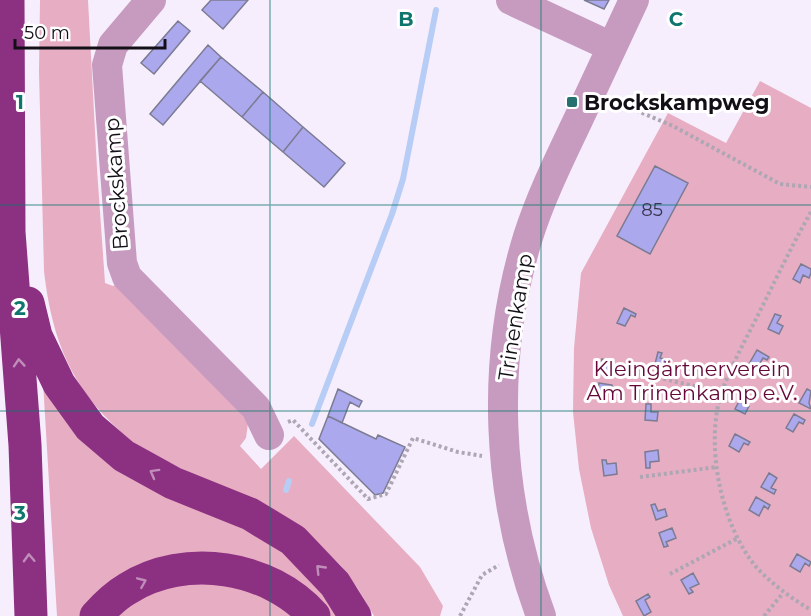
<svg xmlns="http://www.w3.org/2000/svg" width="811" height="616" viewBox="0 0 811 616" font-family="Montserrat,sans-serif">
<style>
.green{fill:#e7adc2}
.lines{fill:none;stroke-linecap:round;stroke-linejoin:round}
.stream{stroke:#b8cdf5;stroke-width:6}
.building{fill:#aca8ee;stroke:#7b7b92;stroke-width:1.5}
.path{stroke:#ada6b3;stroke-width:4;stroke-dasharray:3 3;stroke-linecap:butt}
.minor{stroke:#c79bbf;stroke-width:30}
.highway{stroke:#8c3082;stroke-width:33}
.oneway{stroke:#c08dba}
.grid{fill:none;stroke:#0f766e;stroke-width:1.5;stroke-opacity:0.55}
.poi-dot{fill:#267170;stroke:#fff;stroke-width:2}
.labels{text-anchor:middle;dominant-baseline:central;stroke-width:6;stroke-linejoin:round;paint-order:stroke}
.number-label{font-size:18px;fill:#39354d}
.poi-label{font-size:21px;font-weight:bold;fill:#130f17;stroke:#fff;text-anchor:start}
.street-label{font-size:21px;fill:#130f17;stroke:#fff}
.park-label{font-size:21px;fill:#650839;stroke:#fff}
.grid-label{font-size:20px;text-anchor:middle;font-weight:bold;fill:#0f766e;stroke:#fff;stroke-width:6;stroke-linejoin:round;paint-order:stroke}
</style>
<rect width="100%" height="100%" fill="#f6eefd"/>
<!-- green -->
<path class="green" d="M 40,0 L 88,0 L 97,169 L 105,283 L 113,286 L 117,284 L 234,403 L 248,423 L 246,438 L 240,446 L 261,469 L 294,436 L 420,567 L 443,606 L 440,616 L 374,616 L 358,589 L 342,567 L 311,536 L 138,446 C 76,397 53,349 44,271 L 39,72 Z
M 760,81 L 811,108 L 811,616 L 623,616 L 609,585 L 591,528 L 579,469 L 573,412 L 574,348 L 581,273 L 668,113 L 726,143 Z
M 43,382 L 216,515 L 284,550 L 342,616 L 328,616 L 240,562 L 84,616 L 57,616 Z
M 171,583 L 242,585 L 296,616 L 110,616 Z"/>
<g class="lines">
<!-- stream -->
<path class="stream" d="M 312,424 L 392,214 L 403,179 L 436,10
M 286,490 L 289,481"/>
</g>
<!-- building -->
<path class="building" d="M 211,0 L 248,0 L 223,29 L 202,10 Z
M 584,0 L 609,0 L 604,9 Z
M 178,21 L 190,31 L 154,74 L 141,63 Z
M 208,45 L 221,57 L 163,125 L 150,114 Z
M 221,57 L 263,92 L 242,117 L 200,81 Z
M 263,92 L 303,127 L 283,152 L 242,117 Z
M 303,127 L 345,163 L 324,187 L 283,152 Z
M 655,166 L 688,183 L 650,254 L 617,236 Z
M 801,264 L 811,269 L 811,273 L 809,278 L 803,275 L 800,283 L 793,279 Z
M 624,308 L 636,314 L 635,317 L 631,315 L 625,326 L 617,323 Z
M 775,314 L 781,316 L 777,323 L 783,326 L 779,334 L 768,329 Z
M 757,350 L 769,357 L 767,360 L 763,358 L 757,368 L 749,364 Z
M 658,352 L 662,353 L 660,358 L 669,360 L 666,372 L 654,368 Z
M 602,359 L 610,361 L 609,366 L 617,368 L 615,374 L 599,370 Z
M 599,383 L 612,385 L 611,389 L 607,388 L 605,400 L 596,398 Z
M 338,389 L 362,401 L 359,407 L 350,402 L 342,423 L 328,416 Z
M 807,389 L 811,391 L 809,403 L 811,409 L 799,403 Z
M 743,394 L 747,396 L 743,403 L 749,406 L 745,414 L 735,409 Z
M 646,404 L 651,404 L 651,412 L 658,412 L 657,421 L 645,420 Z
M 794,414 L 805,420 L 803,424 L 799,422 L 793,432 L 786,428 Z
M 328,416 L 376,439 L 378,435 L 405,447 L 383,493 L 375,495 L 319,439 Z
M 735,434 L 750,442 L 748,445 L 744,443 L 739,452 L 729,446 Z
M 658,450 L 659,461 L 650,462 L 650,468 L 646,468 L 645,452 Z
M 602,460 L 606,460 L 607,464 L 616,463 L 617,474 L 604,476 Z
M 769,473 L 777,478 L 771,488 L 776,490 L 774,494 L 761,487 Z
M 756,497 L 770,505 L 768,509 L 764,506 L 759,516 L 749,510 Z
M 655,504 L 658,511 L 665,509 L 667,516 L 656,520 L 651,505 Z
M 672,528 L 676,538 L 666,542 L 668,546 L 664,547 L 659,533 Z
M 797,554 L 811,562 L 809,566 L 805,563 L 800,572 L 790,566 Z
M 693,573 L 699,584 L 690,588 L 693,592 L 689,594 L 681,580 Z
M 648,594 L 650,597 L 645,600 L 651,612 L 644,616 L 636,601 Z"/>
<g class="lines">
<!-- path -->
<path class="path" d="M 614,101 L 673,126 L 780,184 L 811,187
M 811,212 C 792,245 776,279 759,313 C 746,339 732,364 722,391 C 704,444 721,526 757,568 C 773,585 791,598 811,610
M 640,373 L 722,393
M 288,422 L 293,420 L 368,499 L 386,494 L 413,438 L 458,452 L 482,456
M 640,477 L 717,467
M 670,574 L 738,538
M 460,616 L 482,575 L 499,565
M 764,616 L 783,593"/>
<!-- minor -->
<path class="minor" d="M 151,0 L 113,45 L 107,65 L 122,263 L 127,277 L 256,408 L 269,435
M 511,0 L 612,47
M 541,616 C 496,495 490,360 528,237 C 541,196 560,158 578,120 C 597,80 615,40 634,0"/>
<!-- highway -->
<path class="highway" d="M 8,0 L 9,232 L 25,445 L 31,616
M 28,303 L 36,336 L 59,384 L 90,427 L 124,456 L 173,483 L 250,514 L 293,540 L 335,584 L 355,616
M 96,616 C 105,606 115,596 127,589 C 185,552 270,566 314,616"/>
</g>
<!-- one-way arrows -->
<defs><path id="oneway-chevron" d="M-2-3.5L2.5 0L-2 3.5" fill="none" stroke-width="1.6" stroke-linecap="round" stroke-linejoin="round" transform="scale(1.5)"/></defs>
<g class="oneway">
<use href="#oneway-chevron" transform="translate(19 363) rotate(-94)"/>
<use href="#oneway-chevron" transform="translate(154 473) rotate(-151)"/>
<use href="#oneway-chevron" transform="translate(29 558) rotate(-92)"/>
<use href="#oneway-chevron" transform="translate(320 569) rotate(-134)"/>
<use href="#oneway-chevron" transform="translate(142 582) rotate(-23)"/>
</g>
<!-- grid -->
<path class="grid" d="M 270,0 L 270,616M 541,0 L 541,616M 0,205 L 811,205M 0,411 L 811,411"/>
<!-- markers -->
<rect class="poi-dot" x="566" y="96" width="12" height="12" rx="3"/>
<g class="labels">
<!-- number labels -->
<g class="number-label">
<text x="652" y="210">85</text>
</g>
<!-- poi labels -->
<g class="poi-label">
<text x="584" y="102">Brockskampweg</text>
</g>
<!-- street labels -->
<g class="street-label">
<text transform="translate(116 184) rotate(-94)">Brockskamp</text>
<text transform="translate(515 317) rotate(-81)">Trinenkamp</text>
</g>
<!-- park labels -->
<g class="park-label">
<text x="692" y="368">Kleingärtnerverein<tspan x="692" dy="24">Am Trinenkamp e.V.</tspan></text>
</g>
</g>
<g class="grid-label">
<text x="406" y="26">B</text>
<text x="676" y="26">C</text>
<text x="20" y="109">1</text>
<text x="20" y="315">2</text>
<text x="20" y="520">3</text>
</g>
<!-- scale -->
<path d="M15 39v9h150v-9" fill="none" stroke="#130f17" stroke-width="3"/>
<text x="24" y="39" font-size="18" fill="#130f17" stroke="#ffffff" stroke-width="4.5" paint-order="stroke">50 m</text>
</svg>
